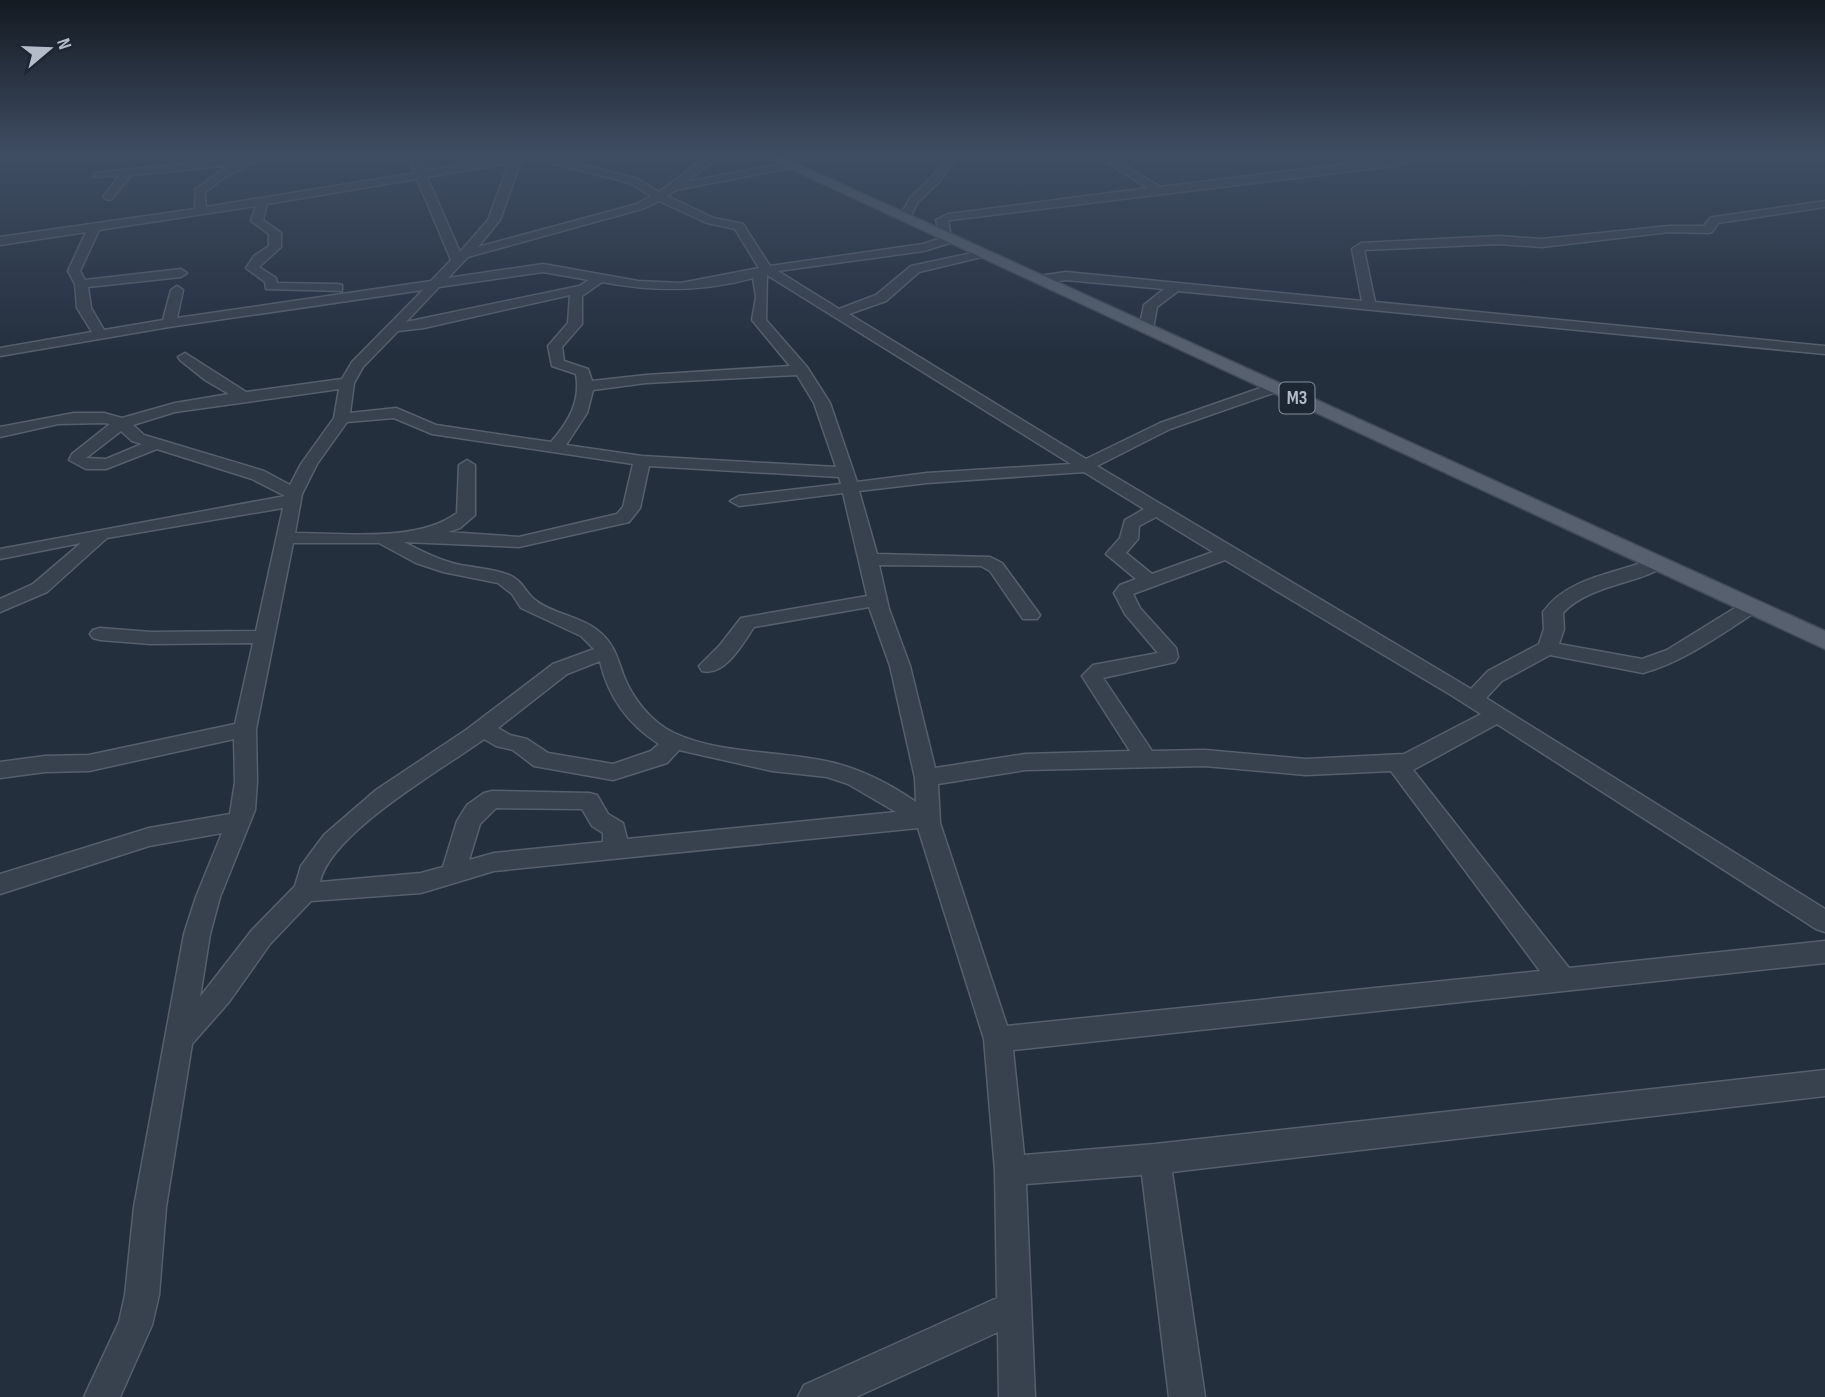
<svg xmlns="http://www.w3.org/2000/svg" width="1825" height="1397" viewBox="0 0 1825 1397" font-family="'Sofia Sans Condensed',sans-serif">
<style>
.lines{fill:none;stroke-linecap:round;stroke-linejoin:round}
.minor-casing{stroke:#565f6c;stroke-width:3}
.major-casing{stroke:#414a57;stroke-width:3}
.minor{fill:#38414e;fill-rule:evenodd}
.major{fill:#56606e;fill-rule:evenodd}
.labels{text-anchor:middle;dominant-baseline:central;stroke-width:6;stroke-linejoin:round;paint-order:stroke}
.shield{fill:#1d2633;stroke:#878f9c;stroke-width:2}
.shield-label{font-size:19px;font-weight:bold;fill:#b4bcc9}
</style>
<rect width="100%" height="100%" fill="#242f3e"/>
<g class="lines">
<!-- minor casing -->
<g class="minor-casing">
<path id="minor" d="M 264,156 L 307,156 L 245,164 L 245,168 L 228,175 L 205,192 L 206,207 L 415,173 L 408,156 L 418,156 L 425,171 L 514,156 L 549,156 L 638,179 L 659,192 L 707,156 L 720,156 L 686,182 L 780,164 L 798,156 L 815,156 L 789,168 L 676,190 L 667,196 L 714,218 L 743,224 L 770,266 L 923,244 L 941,238 L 936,220 L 948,214 L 1148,188 L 1096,156 L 1109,156 L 1160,187 L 1411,156 L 1432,156 L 1400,165 L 951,220 L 948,221 L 951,236 L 956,237 L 956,241 L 924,251 L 778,271 L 839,309 L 876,295 L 911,266 L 986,250 L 986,256 L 919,272 L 886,301 L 849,314 L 1086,459 L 1160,423 L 1269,385 L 1279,385 L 1281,388 L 1279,391 L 1170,429 L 1097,466 L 1471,689 L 1488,671 L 1539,644 L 1544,629 L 1543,612 C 1567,578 1613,574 1650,560 L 1656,559 L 1665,564 C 1650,582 1590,583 1563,613 L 1564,629 L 1559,644 L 1642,659 L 1667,650 L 1743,603 L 1757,603 L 1760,607 L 1757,611 C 1720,635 1685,661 1643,673 L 1550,655 L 1502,681 L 1486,698 L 1825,909 L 1825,932 L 1816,929 L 1497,724 L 1413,770 L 1569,968 L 1825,941 L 1825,963 L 1013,1050 L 1024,1155 L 1155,1144 L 1825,1070 L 1825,1096 L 1172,1172 L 1205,1397 L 1169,1397 L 1142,1175 L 1026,1184 L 1035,1397 L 999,1397 L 998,1332 L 856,1397 L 798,1397 L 804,1385 L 997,1298 L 995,1171 L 984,1039 L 918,828 L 494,871 L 421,893 L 311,901 L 270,944 L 229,1002 L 192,1044 L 166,1207 L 159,1295 L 152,1325 L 120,1397 L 84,1397 L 119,1322 L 125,1295 L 134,1207 L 184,934 L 196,897 L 222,833 L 149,846 L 0,894 L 0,874 L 149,828 L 230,814 L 235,782 L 234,739 L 89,771 L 45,772 L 0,778 L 0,762 L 45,756 L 89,755 L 235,724 L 253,643 L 151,644 L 100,640 L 93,638 L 90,634 L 93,630 L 100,628 L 151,632 L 256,631 L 283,508 L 107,538 L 47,592 L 0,612 L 0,599 L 33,584 L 81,543 L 0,559 L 0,549 L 285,496 L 252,479 L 157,449 L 106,469 L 86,469 L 69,460 L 72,454 L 110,424 L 104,423 L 58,424 L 0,437 L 0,427 L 74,413 L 104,413 L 122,418 L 175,403 L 229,394 L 205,380 L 180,360 L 178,357 L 185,353 L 246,392 L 342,379 L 352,362 L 423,290 L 169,327 L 0,356 L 0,348 L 92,332 L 77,308 L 75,284 L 68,271 L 86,232 L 0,245 L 0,237 L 195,209 L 196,189 L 220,171 L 233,165 L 131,175 L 112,199 L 108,200 L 103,197 L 119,176 L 94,177 L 94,173 ZM 531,158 L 630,183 L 651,196 L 637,204 L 478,247 L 500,220 L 521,161 ZM 509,163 L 488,220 L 460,252 L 427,177 ZM 417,179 L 451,260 L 431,281 L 177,318 L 183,290 L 177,286 L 171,290 L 163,320 L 104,330 L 91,308 L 88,287 L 181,277 L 187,273 L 181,269 L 85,280 L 80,271 L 99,230 L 256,206 L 251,221 L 269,234 L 269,246 L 254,256 L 246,268 L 265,282 L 266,289 L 342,291 L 342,285 L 337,284 L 277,283 L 276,278 L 259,267 L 281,247 L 281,233 L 263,220 L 267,204 ZM 659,201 L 707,223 L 735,229 L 759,268 L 681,283 L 638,281 L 543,264 L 448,278 L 468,257 L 645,208 ZM 543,272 L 589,280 L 579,286 L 406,322 L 439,287 ZM 767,275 L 1071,464 L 927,473 L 857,482 L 830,403 L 807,367 L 766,320 ZM 753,278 L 756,297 L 752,320 L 790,366 L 646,375 L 592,381 L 588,369 L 564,361 L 562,347 L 582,324 L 582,296 L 602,282 C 654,292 702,292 753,278 ZM 570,295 L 568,323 L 548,346 L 552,366 L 576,374 C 581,402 568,422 551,442 L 436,425 L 396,408 L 350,413 L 354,383 L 363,367 L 398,331 L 424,328 ZM 797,375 L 814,403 L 836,467 L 642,456 L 566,445 L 587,413 L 593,390 L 646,383 ZM 339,389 L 334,418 L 301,464 L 290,485 L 264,471 L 144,435 L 133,425 L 175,412 ZM 394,418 L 432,434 L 633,464 L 623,507 L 617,514 L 519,537 L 448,532 L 460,528 L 475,515 L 475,465 L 467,460 L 459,465 L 457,513 C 417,543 343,533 295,533 L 302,494 L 317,464 L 347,422 ZM 121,431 L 132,441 L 142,444 L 106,459 L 86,458 ZM 649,466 L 839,477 L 841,484 L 739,496 L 730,501 L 739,506 L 843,493 L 867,596 L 741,618 L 720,645 L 699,666 L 702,671 C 725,677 743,643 754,627 L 869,607 L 890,666 L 915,778 L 916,802 C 890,784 861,769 830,762 C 779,750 722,755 674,733 C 651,722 632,698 623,674 C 617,656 613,642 597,630 C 580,616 552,614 535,600 C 525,592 522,580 509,575 C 492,568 470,568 452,563 C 435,558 419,550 404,542 L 519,547 L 629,522 L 640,508 ZM 1084,472 L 1144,509 L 1125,520 L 1120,538 L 1106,554 L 1136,579 L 1120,585 L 1114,593 L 1125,614 L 1158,653 L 1093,665 L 1082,676 L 1130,751 L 1025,754 L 935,768 L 910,666 L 889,609 L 879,565 L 981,566 L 990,571 L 1023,619 L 1037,619 L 1040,615 L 1002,563 L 990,557 L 877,554 L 859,491 L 927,483 ZM 1156,517 L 1213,552 L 1152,574 L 1126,553 L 1138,539 L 1139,526 ZM 293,543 L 379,543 L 416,563 L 443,572 L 498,583 L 512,594 L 521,608 L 581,636 L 594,649 L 553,664 L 466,730 L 376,790 L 324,835 L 301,866 L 295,886 L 252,930 L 200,997 L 210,934 L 220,897 L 255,810 L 257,782 L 256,729 ZM 1225,560 L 1451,695 L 1481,714 L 1404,754 L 1306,759 L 1205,750 L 1152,751 L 1103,678 L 1175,662 L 1178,657 L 1176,648 L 1140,608 L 1133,594 ZM 600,661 C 608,697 629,725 659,744 L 651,751 L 613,764 L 548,753 L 527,739 L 510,735 L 498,728 L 567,674 ZM 484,739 L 496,746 L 513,750 L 534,766 L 613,780 L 667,763 L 679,750 L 772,771 L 827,777 L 848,784 L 896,812 L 627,839 L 623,823 L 608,814 L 597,795 L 589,793 L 492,791 L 484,793 L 467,805 L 457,821 L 443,867 L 421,873 L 320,882 C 331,832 443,769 484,739 ZM 1205,766 L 1306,775 L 1391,771 L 1540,971 L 1007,1026 L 940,823 L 938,784 L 1025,770 ZM 496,808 L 582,809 L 592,826 L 603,833 L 603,842 L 494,853 L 469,860 L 480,824 Z
M 957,156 L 940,181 L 917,203 L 909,220 L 901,220 L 899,218 L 910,198 L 932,177 L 946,157 Z
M 1825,201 L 1825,207 L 1718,223 L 1712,232 L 1708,233 L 1669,232 L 1542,247 L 1499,244 L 1364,250 L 1375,302 L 1825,346 L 1825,354 L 1178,291 L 1157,307 L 1153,329 L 1146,333 L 1139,329 L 1144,305 L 1164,289 L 1066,280 L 1039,284 L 1033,280 L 1039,276 L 1066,272 L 1362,301 L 1352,249 L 1361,243 L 1499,236 L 1542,239 L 1669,226 L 1704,226 L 1710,218 L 1714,217 Z"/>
</g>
<!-- major casing -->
<g class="major-casing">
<path id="major" d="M 763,156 L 780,156 L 1825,631 L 1825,649 Z"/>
</g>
<!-- minor -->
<use href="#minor" class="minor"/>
<!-- major -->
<use href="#major" class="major"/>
</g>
<!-- sky -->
<linearGradient id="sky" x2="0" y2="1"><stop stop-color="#141a22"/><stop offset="0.44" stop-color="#3f4d63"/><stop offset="1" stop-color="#3f4d63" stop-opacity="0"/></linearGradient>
<rect width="1825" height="352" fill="url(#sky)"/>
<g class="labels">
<!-- shield labels -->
<rect class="shield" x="1279.5" y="382.5" width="35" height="31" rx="5"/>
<g class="shield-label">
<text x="1297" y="398">M3</text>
</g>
</g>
<!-- north arrow -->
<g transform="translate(49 49) rotate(71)" stroke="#1d2633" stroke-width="5" paint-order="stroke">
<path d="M0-5L12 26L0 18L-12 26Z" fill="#b4bcc9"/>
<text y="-10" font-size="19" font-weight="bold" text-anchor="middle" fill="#b4bcc9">N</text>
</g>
</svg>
